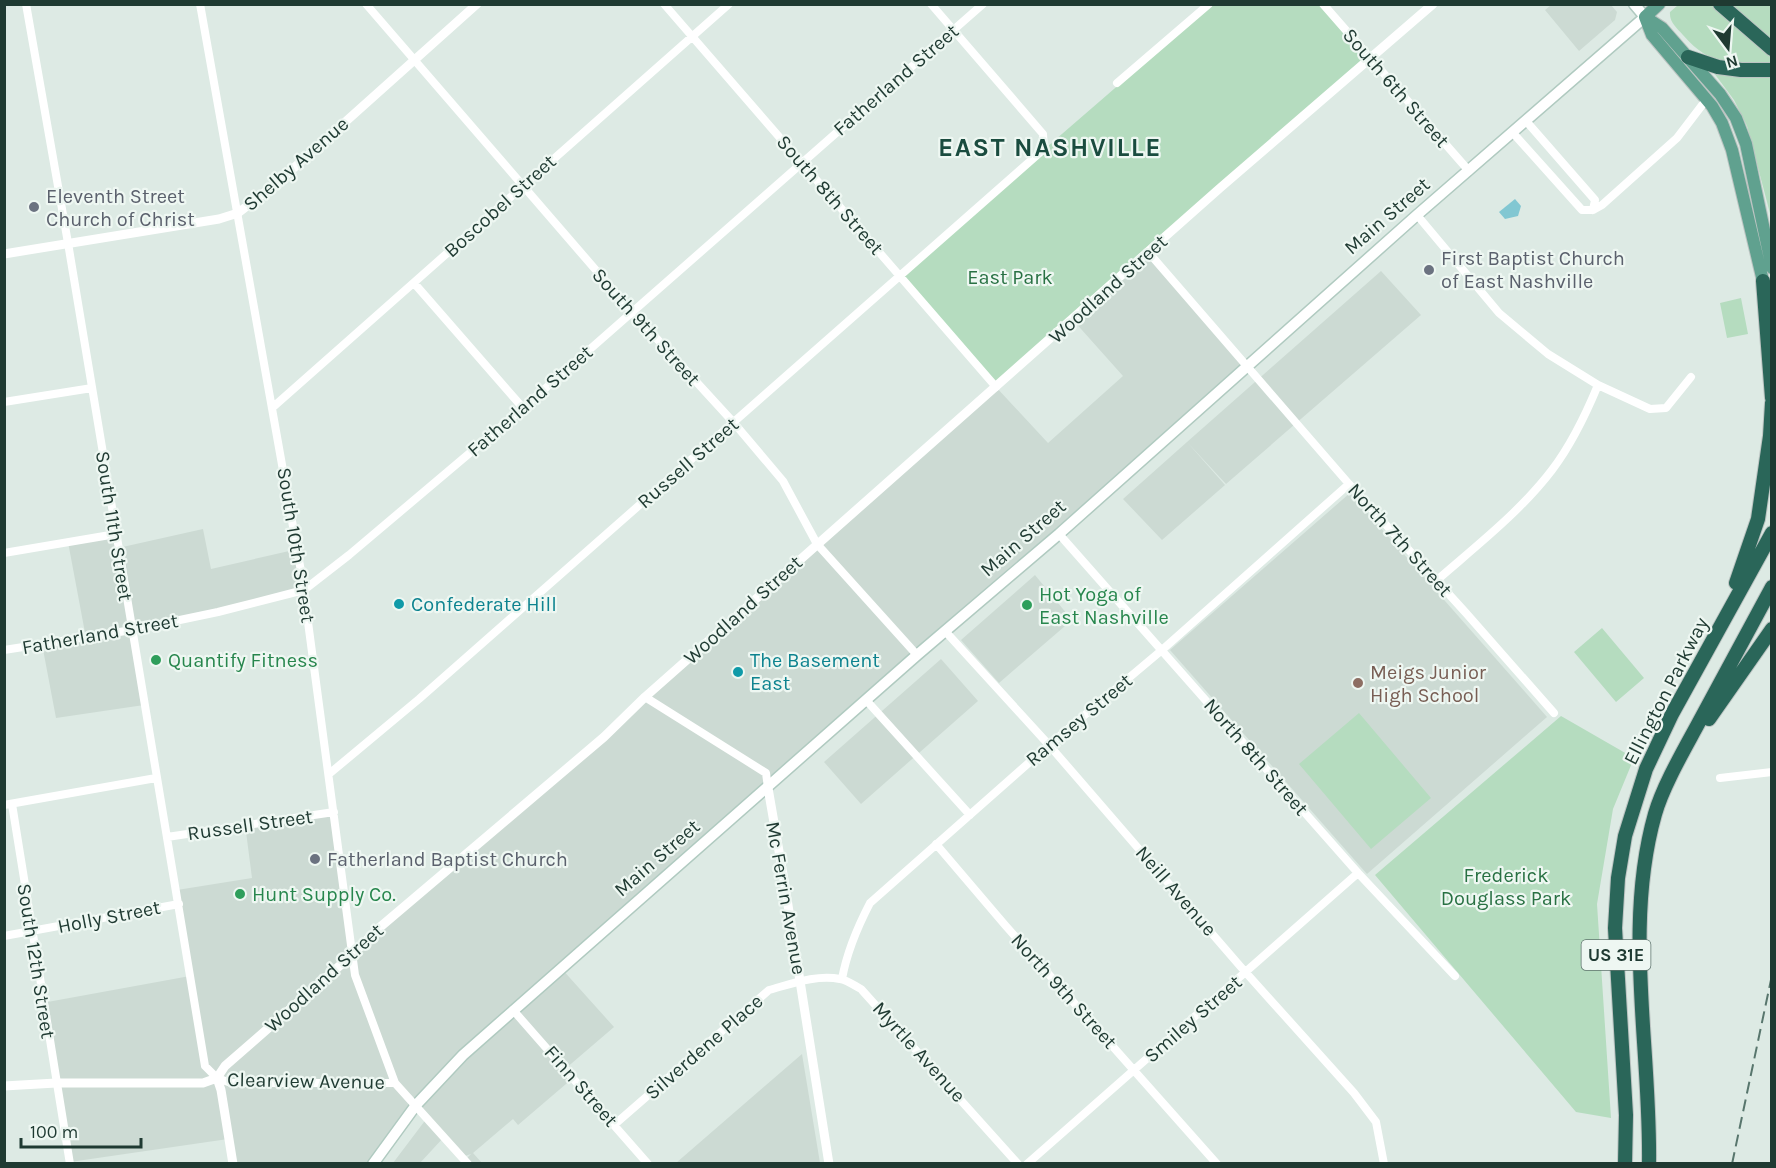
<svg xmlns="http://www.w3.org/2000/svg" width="1776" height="1168" viewBox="0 0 1776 1168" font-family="Karla,sans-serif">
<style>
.built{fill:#ccdad3}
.green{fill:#b5dcbf}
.water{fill:#82c7d2}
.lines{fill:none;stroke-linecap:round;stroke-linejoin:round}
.secondary-casing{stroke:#b0cac0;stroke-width:13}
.primary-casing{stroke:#bcc4c2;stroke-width:14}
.motorway-casing{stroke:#bcc4c2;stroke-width:16}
.minor{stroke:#fff;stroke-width:8}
.tertiary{stroke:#fff;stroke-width:9}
.secondary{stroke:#fff;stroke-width:10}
.primary{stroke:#60a18f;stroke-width:12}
.motorway{stroke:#2a6659;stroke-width:14}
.rail{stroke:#58766d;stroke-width:2;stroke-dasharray:12 6;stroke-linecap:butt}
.worship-dot{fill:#6b7280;stroke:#eef7f2;stroke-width:2}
.culture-dot{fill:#0f9aa8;stroke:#eef7f2;stroke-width:2}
.leisure-dot{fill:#2e9e5b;stroke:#eef7f2;stroke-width:2}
.education-dot{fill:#8d6e63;stroke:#eef7f2;stroke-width:2}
.labels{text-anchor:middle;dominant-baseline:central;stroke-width:4.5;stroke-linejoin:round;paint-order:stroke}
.shield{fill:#eef7f2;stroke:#5d736c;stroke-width:1.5}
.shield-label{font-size:18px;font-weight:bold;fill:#1f3a32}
.street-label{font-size:20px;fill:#1f3a32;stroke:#eef7f2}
.worship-label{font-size:20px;fill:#5b616d;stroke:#eef7f2;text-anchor:start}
.park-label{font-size:20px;fill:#287143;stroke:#eef7f2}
.leisure-label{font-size:20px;fill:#27864d;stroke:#eef7f2;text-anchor:start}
.culture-label{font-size:20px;fill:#0d838f;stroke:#eef7f2;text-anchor:start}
.education-label{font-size:20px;fill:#785e54;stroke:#eef7f2;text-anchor:start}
.district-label{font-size:26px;font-weight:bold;letter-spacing:1.5px;fill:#1a4c3f;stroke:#eef7f2}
</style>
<rect width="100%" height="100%" fill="#ddeae4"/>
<!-- built -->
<path class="built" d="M 1611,5 L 1617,12 L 1615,20 L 1579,51 L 1545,10 L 1551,5 Z
M 1149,253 L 1248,366 L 561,968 L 614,1027 L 565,1069 L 573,1078 L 518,1125 L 513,1119 L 473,1153 L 482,1163 L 462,1163 L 471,1154 L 462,1157 L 444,1137 L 420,1163 L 393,1163 L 427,1118 L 416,1105 L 373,1163 L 233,1163 L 228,1139 L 70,1162 L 42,1003 L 190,976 L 177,890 L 252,878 L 245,824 L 334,812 L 352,954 L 604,737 L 996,387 L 1048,443 L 1123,376 L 1073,320 Z
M 1381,271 L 1421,315 L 1226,484 L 1187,442 Z
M 1187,442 L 1225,485 L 1162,540 L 1123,499 Z
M 1350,493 L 1547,717 L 1367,874 L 1170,650 Z
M 203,529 L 211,569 L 298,549 L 304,590 L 132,630 L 144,705 L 56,718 L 42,644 L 86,638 L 68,542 L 116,534 L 118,548 Z
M 1035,575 L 1072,620 L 999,683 L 961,640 Z
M 941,659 L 978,701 L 861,804 L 824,762 Z
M 802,1054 L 820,1163 L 676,1163 Z"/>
<!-- green -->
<path class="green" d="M 1211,5 L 1322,5 L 1370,60 L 996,387 L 900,274 Z
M 1678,5 L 1712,5 L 1771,56 L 1771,65 C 1731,63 1712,68 1683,35 C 1677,28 1669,22 1670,12 Z
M 1726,5 L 1771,5 L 1771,45 Z
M 1711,69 L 1771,74 L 1771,217 L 1747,126 L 1734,100 Z
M 1741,298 L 1748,334 L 1727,338 L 1720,303 Z
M 1602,628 L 1644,678 L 1616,702 L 1574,652 Z
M 1359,713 L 1431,798 L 1371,849 L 1299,764 Z
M 1561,716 L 1634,758 L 1613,809 L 1597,904 L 1611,1118 L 1576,1112 L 1375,875 Z"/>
<!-- water -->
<path class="water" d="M 1515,199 L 1521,206 L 1518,216 L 1505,219 L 1499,212 Z"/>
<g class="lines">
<!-- secondary casing -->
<g class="secondary-casing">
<path id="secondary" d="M 373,1164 L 416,1105 L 463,1055 L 917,655 L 1059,534 L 1417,215 L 1645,17 L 1634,4"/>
</g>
<!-- primary casing -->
<g class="primary-casing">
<path id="primary" d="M 1645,17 L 1652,35 L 1712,106 L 1722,123 L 1732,150 L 1763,281 L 1772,299
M 1645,17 L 1662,28 L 1720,94 L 1736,118 L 1746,144 L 1772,268
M 1645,17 L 1659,4"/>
</g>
<!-- motorway casing -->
<g class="motorway-casing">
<path id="motorway" d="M 1720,4 L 1772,49
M 1688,57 L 1718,67 L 1741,70 L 1772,70
M 1763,281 L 1772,398
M 1736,583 L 1758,519 L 1770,436 L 1772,403
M 1709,719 L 1772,629
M 1625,1164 L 1626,1115 L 1615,928 L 1618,878 L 1625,836 L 1646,769 L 1672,714 L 1772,533
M 1649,1164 C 1651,1048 1623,927 1655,814 C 1663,786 1684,750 1698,724 C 1723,678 1747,633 1772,587"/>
</g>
<!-- minor -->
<path class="minor" d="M 26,4 L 68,243 L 205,1066 L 217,1078 L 231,1083 L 395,1083
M 200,4 L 302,577 L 355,975 L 395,1083 L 468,1164
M 366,4 L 626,305 L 734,423 L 783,481 L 817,544 L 917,655
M 664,4 L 996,387
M 1323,4 L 1469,171
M 1117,83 L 1209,4
M 1513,133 L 1582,210 L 1593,210 L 1595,200 L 1526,121
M 1593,210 L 1602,205 L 1677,138 L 1706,100
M 1417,215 L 1499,313 L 1548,354 L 1598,385 L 1650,409 L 1666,408 L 1691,377
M 1149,253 L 1349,484 L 1466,613 L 1554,713
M 414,283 L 523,408
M 4,402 L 92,388
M 272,408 L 729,4
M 1059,534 L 1358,873 L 1455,976
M 4,553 L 116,534
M 1436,581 C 1476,546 1520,512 1552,470 C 1571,445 1586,414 1598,385
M 945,631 L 1049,745 L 1240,966 L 1354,1093 L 1376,1122 L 1384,1164
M 4,650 L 132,630 L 218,612 L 304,590 L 349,555 L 523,408 L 983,4
M 645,697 L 766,773 L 768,788
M 866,700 L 970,815
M 329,774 L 419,699 L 1044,149 L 1043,134 L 931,4
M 1720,778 L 1772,772
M 12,804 L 70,1164
M 4,805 L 156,778
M 167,837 L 334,812
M 936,844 L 1005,925 L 1217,1164
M 4,936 L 179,904
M 842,979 C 847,951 857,928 870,903 L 1049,745 L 1162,650 L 1349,484
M 513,1010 L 648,1164
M 614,1125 L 769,990 C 791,984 817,974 840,979 C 847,980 855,986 861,989 L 1018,1164
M 1027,1164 L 1358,873"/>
<!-- tertiary -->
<path class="tertiary" d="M 4,254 L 219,219 L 238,213 L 277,183 L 477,4
M 768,788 L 784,880 L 829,1164
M 217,1078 L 221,1090 L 233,1164
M 4,1086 L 56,1083 L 203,1083 L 217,1078 L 225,1066 L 352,955 L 379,928 L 604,737 L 645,697 L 1220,188 L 1433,4"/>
<!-- secondary -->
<use href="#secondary" class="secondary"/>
<!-- primary -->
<use href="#primary" class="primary"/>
<!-- motorway -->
<use href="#motorway" class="motorway"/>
<!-- rail -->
<path class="rail" d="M 1732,1164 L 1772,975"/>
</g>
<!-- markers -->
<g class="worship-dot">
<circle cx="34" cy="207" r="6"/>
<circle cx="1429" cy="270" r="6"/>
<circle cx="315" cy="859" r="6"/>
</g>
<g class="culture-dot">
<circle cx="399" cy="604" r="6"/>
<circle cx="738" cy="672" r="6"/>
</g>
<g class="leisure-dot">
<circle cx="1027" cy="605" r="6"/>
<circle cx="156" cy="660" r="6"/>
<circle cx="240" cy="894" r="6"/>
</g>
<circle class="education-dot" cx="1358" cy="683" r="6"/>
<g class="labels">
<!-- shield labels -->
<rect class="shield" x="1581.5" y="940" width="69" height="30" rx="4.5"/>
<g class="shield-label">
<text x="1616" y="955">US 31E</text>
</g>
<!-- street labels -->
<g class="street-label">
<text transform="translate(896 80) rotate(-41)">Fatherland Street</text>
<text transform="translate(1396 88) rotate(49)">South 6th Street</text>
<text transform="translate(296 164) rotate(-41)">Shelby Avenue</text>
<text transform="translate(830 195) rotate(49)">South 8th Street</text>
<text transform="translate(500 206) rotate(-42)">Boscobel Street</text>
<text transform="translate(1387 216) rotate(-41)">Main Street</text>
<text transform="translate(1108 289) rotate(-42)">Woodland Street</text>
<text transform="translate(646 327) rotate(48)">South 9th Street</text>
<text transform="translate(530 401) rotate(-41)">Fatherland Street</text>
<text transform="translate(688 463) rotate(-41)">Russell Street</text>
<text transform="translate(114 526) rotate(81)">South 11th Street</text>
<text transform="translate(1023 538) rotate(-41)">Main Street</text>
<text transform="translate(1400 540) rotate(48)">North 7th Street</text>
<text transform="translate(296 545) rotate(81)">South 10th Street</text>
<text transform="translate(743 610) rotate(-42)">Woodland Street</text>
<text transform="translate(100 634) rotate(-10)">Fatherland Street</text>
<text transform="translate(1666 691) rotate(-63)">Ellington Parkway</text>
<text transform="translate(1079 720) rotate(-40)">Ramsey Street</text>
<text transform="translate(1256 757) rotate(49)">North 8th Street</text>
<text transform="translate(250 825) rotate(-8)">Russell Street</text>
<text transform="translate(657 858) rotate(-41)">Main Street</text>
<text transform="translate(1176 891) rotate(49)">Neill Avenue</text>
<text transform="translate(786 898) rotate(80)">Mc Ferrin Avenue</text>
<text transform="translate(109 917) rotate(-11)">Holly Street</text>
<text transform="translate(36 961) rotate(81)">South 12th Street</text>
<text transform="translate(324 978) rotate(-42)">Woodland Street</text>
<text transform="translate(1064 991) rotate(48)">North 9th Street</text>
<text transform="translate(1193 1019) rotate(-41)">Smiley Street</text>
<text transform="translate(704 1047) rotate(-41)">Silverdene Place</text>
<text transform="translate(919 1052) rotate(48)">Myrtle Avenue</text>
<text transform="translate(306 1081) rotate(1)">Clearview Avenue</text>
<text transform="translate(581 1086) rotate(49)">Finn Street</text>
</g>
<!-- worship labels -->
<g class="worship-label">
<text x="46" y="196">Eleventh Street<tspan x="46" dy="23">Church of Christ</tspan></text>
<text x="1441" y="258">First Baptist Church<tspan x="1441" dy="23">of East Nashville</tspan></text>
<text x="327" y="859">Fatherland Baptist Church</text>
</g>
<!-- park labels -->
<g class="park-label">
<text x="1010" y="277">East Park</text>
<text x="1506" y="875">Frederick<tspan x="1506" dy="23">Douglass Park</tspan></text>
</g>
<!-- leisure labels -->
<g class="leisure-label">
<text x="1039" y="594">Hot Yoga of<tspan x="1039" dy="23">East Nashville</tspan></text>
<text x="168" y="660">Quantify Fitness</text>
<text x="252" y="894">Hunt Supply Co.</text>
</g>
<!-- culture labels -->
<g class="culture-label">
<text x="411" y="604">Confederate Hill</text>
<text x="750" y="660">The Basement<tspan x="750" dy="23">East</tspan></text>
</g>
<!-- education labels -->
<g class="education-label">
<text x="1370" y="672">Meigs Junior<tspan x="1370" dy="23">High School</tspan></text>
</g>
<!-- district labels -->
<g class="district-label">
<text x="1050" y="147">EAST NASHVILLE</text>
</g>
</g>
<!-- border -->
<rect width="1776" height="1168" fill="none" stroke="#1f3a32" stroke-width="12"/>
<!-- north arrow -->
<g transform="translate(1728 48) rotate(164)" stroke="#eef7f2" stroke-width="4.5" paint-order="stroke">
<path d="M0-4.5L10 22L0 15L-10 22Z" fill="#1f3a32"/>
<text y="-9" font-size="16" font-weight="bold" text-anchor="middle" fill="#1f3a32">N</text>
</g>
<!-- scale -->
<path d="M21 1138v9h120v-9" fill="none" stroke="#1f3a32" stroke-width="3"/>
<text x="30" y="1138" font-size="18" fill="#1f3a32" stroke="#eef7f2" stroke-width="4.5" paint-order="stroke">100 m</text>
</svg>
